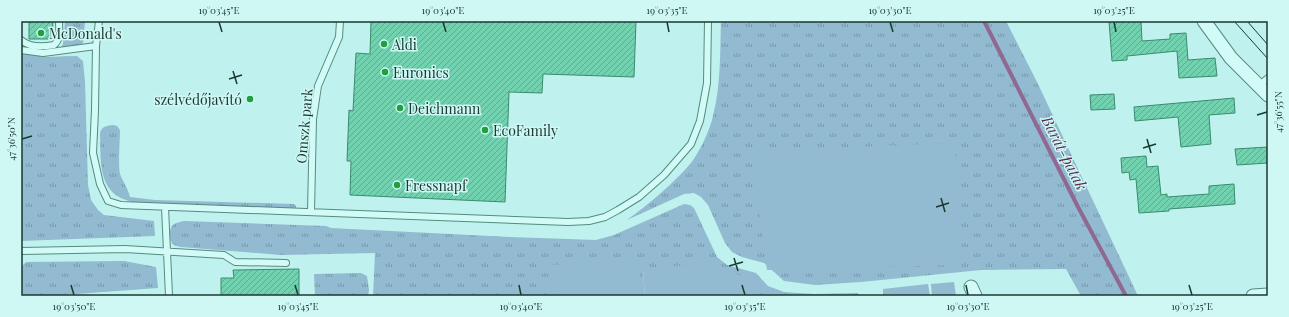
<svg xmlns="http://www.w3.org/2000/svg" width="1289" height="317" viewBox="0 0 1289 317" font-family="'Playfair Display',serif">
<style>
.grass{fill:url(#grass-tufts)}
.park{fill:#92bad0}
.lines{fill:none;stroke-linecap:round;stroke-linejoin:round}
.stream{stroke:#906991;stroke-width:4}
.building{fill:url(#building-hatch);stroke:#3a8c6d}
.lane-casing{stroke:#568b7e;stroke-width:8}
.street-casing{stroke:#568b7e;stroke-width:15}
.lane{stroke:#d2fbf8;stroke-width:6}
.street{stroke:#d2fbf8;stroke-width:13}
.tram{stroke:#1b3931;stroke-width:1}
.ticks{fill:none;stroke:#1b3931;stroke-width:1.5}
.poi-dot{fill:#219e3d;stroke:#cff8f5;stroke-width:1.5}
.labels{text-anchor:middle;dominant-baseline:central;stroke-width:3;stroke-linejoin:round;paint-order:stroke}
.poi-label{font-size:14px;fill:#1b3931;stroke:#cff8f5;text-anchor:start}
.street-label{font-size:14px;fill:#1b3931;stroke:#cff8f5}
.water-label{font-size:15px;font-style:italic;fill:#5a2a52;stroke:#cff8f5}
.neatline{fill:none;stroke:#1b3931;stroke-width:1.5}
.ticks-label{font-size:10px;text-anchor:middle;fill:#1b3931}
</style>
<defs>
<pattern id="grass-tufts" width="24" height="20" patternUnits="userSpaceOnUse"><rect width="24" height="20" fill="#92bad0"/><path d="M3 7l-1-3M5 7V3M7 7l1-3M15 17l-1-3M17 17v-4M19 17l1-3" fill="none" stroke="#7698a9"/></pattern>
<pattern id="building-hatch" width="6" height="6" patternUnits="userSpaceOnUse"><rect width="6" height="6" fill="#72d2b0"/><path d="M-1 1l2-2M0 6l6-6M5 7l2-2" fill="none" stroke="#5dab90"/></pattern>
</defs>
<rect width="100%" height="100%" fill="#bff1ee"/>
<!-- grass -->
<path class="grass" d="M 65,21 L 85,21 L 83,43 L 77,49 L 60,49 L 63,44 Z
M 721,21 L 1006,21 L 1038,84 L 1138,296 L 1081,296 L 1066,269 L 981,270 L 861,282 L 815,285 L 784,281 L 764,263 L 742,257 L 732,252 L 725,243 L 708,205 L 701,197 L 694,193 L 684,194 L 627,220 C 648,205 675,182 691,163 C 700,151 710,130 713,116 C 721,85 720,52 721,21 Z
M 21,53 L 44,57 L 77,56 L 83,61 L 85,82 L 88,185 L 91,200 L 98,210 L 104,215 L 154,221 L 155,236 L 21,241 Z
M 113,125 L 117,126 L 120,130 C 120,140 118,165 120,174 C 123,182 128,188 130,197 L 155,200 L 294,204 L 296,206 L 296,208 L 292,209 L 141,204 C 136,203 131,202 126,200 C 97,191 101,157 100,133 C 102,126 106,126 113,125 Z
M 684,204 L 690,205 L 694,208 L 717,257 L 727,265 L 756,273 L 768,286 L 784,292 L 814,294 L 857,293 L 862,296 L 756,296 L 758,296 L 643,270 L 645,296 L 373,296 L 375,253 L 281,255 L 181,247 C 178,246 174,246 172,243 C 169,239 169,230 172,226 C 174,223 180,222 184,221 L 326,226 L 331,228 L 510,237 L 596,240 L 614,235 Z
M 124,261 L 156,267 L 158,288 L 49,296 L 21,296 L 21,267 L 26,262 Z
M 361,273 L 367,276 L 369,290 L 368,296 L 315,296 L 314,274 Z"/>
<!-- park -->
<path class="park" d="M 955,143 L 960,265 L 767,270 L 751,151 Z
M 639,260 L 642,296 L 553,296 L 551,265 Z
M 709,262 L 755,282 L 758,296 L 645,296 L 643,270 Z
M 954,282 L 956,296 L 932,296 L 931,284 Z
M 928,284 L 930,296 L 883,296 L 883,289 Z"/>
<g class="lines">
<!-- stream -->
<path class="stream" d="M 984,21 L 1078,207 L 1126,296"/>
</g>
<!-- building -->
<path class="building" d="M 29,21 L 53,21 L 52,39 L 29,39 Z
M 371,21 L 636,21 L 634,77 L 543,74 L 542,93 L 509,92 L 505,202 L 350,195 L 351,161 L 347,161 L 349,110 L 353,111 L 356,53 L 370,54 Z
M 1109,21 L 1141,21 L 1142,41 L 1170,39 L 1170,34 L 1186,33 L 1188,60 L 1215,58 L 1217,76 L 1179,78 L 1177,51 L 1127,56 L 1127,60 L 1112,61 Z
M 1114,94 L 1115,109 L 1091,110 L 1090,95 Z
M 1234,98 L 1235,113 L 1209,115 L 1211,144 L 1181,147 L 1178,117 L 1135,121 L 1134,107 Z
M 1268,147 L 1268,163 L 1237,165 L 1235,149 Z
M 1146,156 L 1147,167 L 1158,166 L 1161,195 L 1167,194 L 1167,197 L 1209,194 L 1209,186 L 1234,184 L 1235,204 L 1169,209 L 1169,211 L 1139,213 L 1136,179 L 1130,180 L 1129,172 L 1122,173 L 1121,158 Z
M 299,269 L 299,296 L 221,296 L 221,278 L 234,278 L 233,270 Z"/>
<g class="lines">
<!-- lane casing -->
<g class="lane-casing">
<path id="lane" d="M 99,21 L 96,46 L 95,110 L 93,153 L 100,184 L 108,201 L 121,205 L 568,222 L 589,221 L 605,217 L 618,210 L 639,197 L 664,175 L 691,144 L 700,121 L 707,83 L 708,21
M 21,40 C 30,48 43,47 54,45 C 61,39 59,30 59,21
M 21,50 L 43,53 L 96,46
M 1258,86 L 1268,78
M 165,207 L 169,296
M 311,212 L 313,119 L 318,86 L 339,37 L 340,21
M 21,251 L 125,249 L 224,255 L 235,262 L 286,263"/>
</g>
<!-- street casing -->
<g class="street-casing">
<path id="street" d="M 1204,21 L 1231,58 L 1268,95
M 971,287 L 975,296
M 1253,296 L 1268,295"/>
</g>
<!-- lane -->
<use href="#lane" class="lane"/>
<!-- street -->
<use href="#street" class="street"/>
<!-- tram -->
<path class="tram" d="M 1234,21 L 1268,59
M 1247,21 L 1268,45"/>
</g>
<!-- ticks -->
<path class="ticks" d="M 219,22 L 222,32M 443,22 L 446,32M 667,22 L 669,32M 890,22 L 893,32M 1114,22 L 1116,32M 233,71 L 237,84M 229,79 L 242,75M 1257,115 L 1267,112M 22,139 L 32,136M 1147,139 L 1151,153M 1143,148 L 1156,144M 941,198 L 945,212M 936,207 L 949,203M 734,258 L 738,271M 729,266 L 743,262M 71,285 L 74,295M 295,285 L 298,295M 519,285 L 521,295M 742,285 L 745,295M 966,285 L 968,295M 1189,285 L 1192,295"/>
<!-- markers -->
<g class="poi-dot">
<circle cx="41" cy="33" r="4"/>
<circle cx="384" cy="44" r="4"/>
<circle cx="385" cy="72" r="4"/>
<circle cx="250" cy="99" r="4"/>
<circle cx="400" cy="108" r="4"/>
<circle cx="485" cy="130" r="4"/>
<circle cx="397" cy="185" r="4"/>
</g>
<g class="labels">
<!-- poi labels -->
<g class="poi-label">
<text x="49" y="33">McDonald's</text>
<text x="392" y="44">Aldi</text>
<text x="393" y="72">Euronics</text>
<text x="242" y="99" text-anchor="end">szélvédőjavító</text>
<text x="408" y="108">Deichmann</text>
<text x="493" y="130">EcoFamily</text>
<text x="405" y="185">Fressnapf</text>
</g>
<!-- street labels -->
<g class="street-label">
<text transform="translate(304 126) rotate(-85)">Omszk park</text>
</g>
<!-- water labels -->
<g class="water-label">
<text transform="translate(1065 153) rotate(63)">Barát-patak</text>
</g>
</g>
<!-- border -->
<rect width="1289" height="317" fill="none" stroke="#cff8f5" stroke-width="44"/>
<rect x="22" y="22" width="1245" height="273" class="neatline"/>
<g class="ticks-label">
<text x="219" y="14">19°03'45"E</text>
<text x="443" y="14">19°03'40"E</text>
<text x="667" y="14">19°03'35"E</text>
<text x="890" y="14">19°03'30"E</text>
<text x="1114" y="14">19°03'25"E</text>
<text transform="translate(1278 112) rotate(-90)" y="4">47°36'55"N</text>
<text transform="translate(11 139) rotate(-90)" y="4">47°36'50"N</text>
<text x="74" y="310">19°03'50"E</text>
<text x="298" y="310">19°03'45"E</text>
<text x="521" y="310">19°03'40"E</text>
<text x="745" y="310">19°03'35"E</text>
<text x="968" y="310">19°03'30"E</text>
<text x="1192" y="310">19°03'25"E</text>
</g>
</svg>
